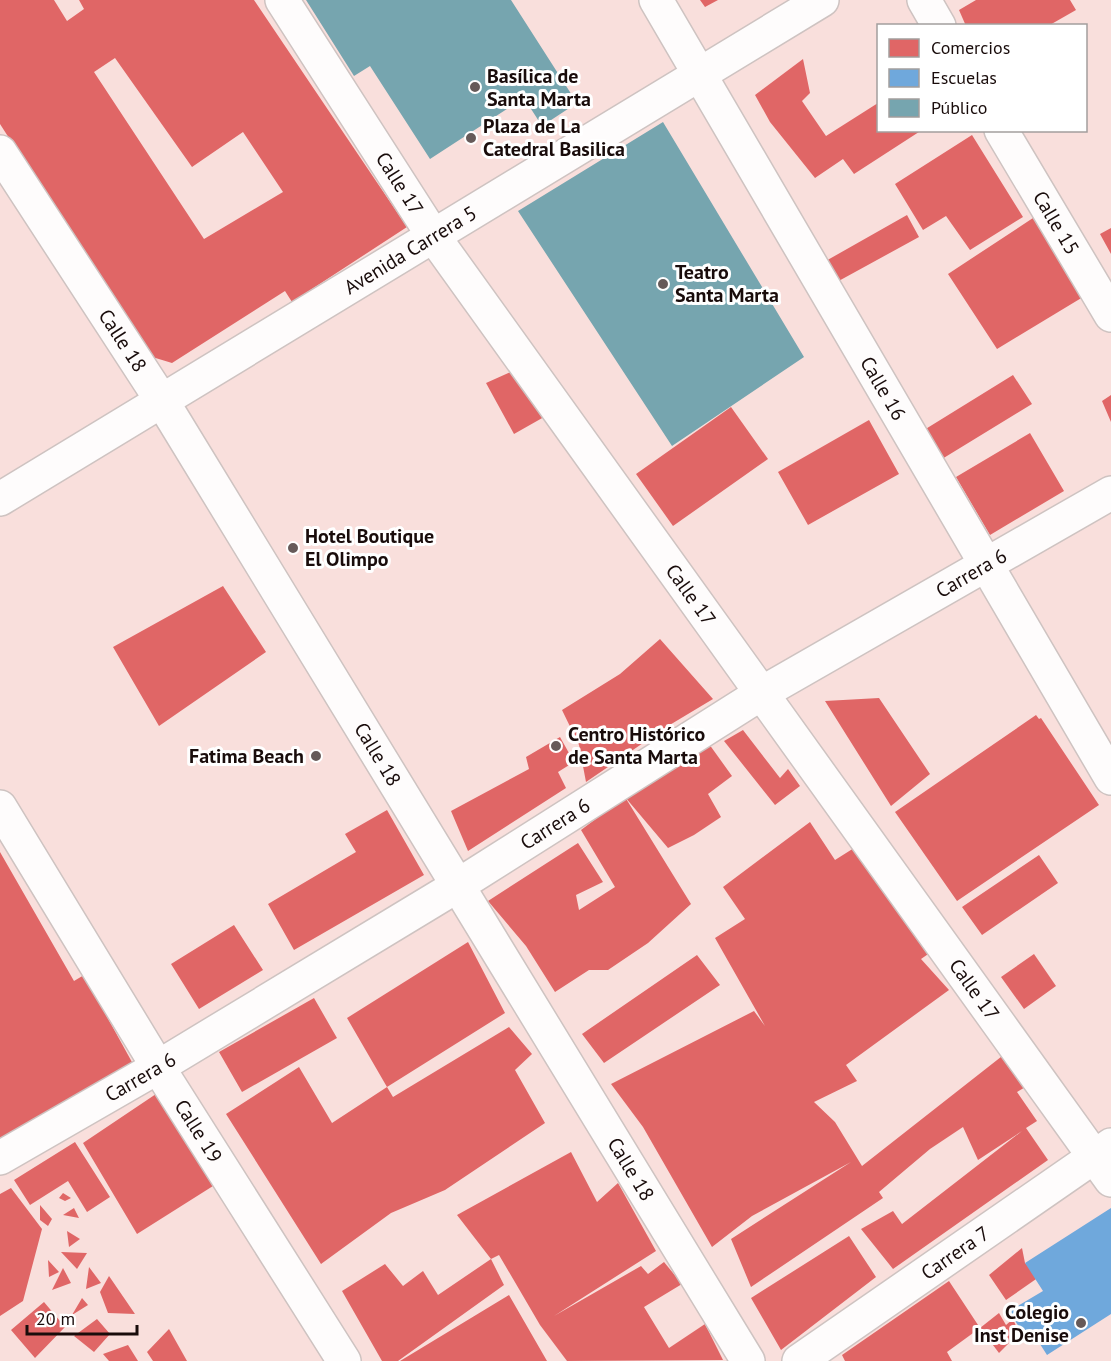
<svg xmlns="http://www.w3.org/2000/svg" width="1111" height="1361" viewBox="0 0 1111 1361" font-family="'PT Sans',sans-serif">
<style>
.built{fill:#f9dfdc;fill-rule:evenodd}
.shops{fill:#e06666;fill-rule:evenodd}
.schools{fill:#6fa8dc}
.public{fill:#76a5af}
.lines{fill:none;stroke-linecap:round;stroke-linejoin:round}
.street-casing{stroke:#cec3c1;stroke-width:36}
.secondary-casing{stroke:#cec3c1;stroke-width:36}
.street{stroke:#fefcfc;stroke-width:33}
.secondary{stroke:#fefcfc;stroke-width:33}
.poi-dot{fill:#665a59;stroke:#fff;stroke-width:2}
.labels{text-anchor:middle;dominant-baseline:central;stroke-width:6;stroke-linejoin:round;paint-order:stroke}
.poi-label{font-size:20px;font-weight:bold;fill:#190c0b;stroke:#fff;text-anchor:start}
.street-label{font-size:20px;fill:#190c0b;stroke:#fff}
</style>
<rect width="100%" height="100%" fill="#f5ecea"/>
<!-- built -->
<path class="built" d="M 0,0 L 1111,0 L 1111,1361 L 0,1361 ZM 878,26 L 1086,26 L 1086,130 L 878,130 Z"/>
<!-- shops -->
<path class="shops" d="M 0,0 L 54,0 L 67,21 L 84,9 L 79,0 L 254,0 L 407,227 L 292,302 L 285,291 L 172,363 L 149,356 L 0,124 ZM 115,58 L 192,167 L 243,132 L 283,192 L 204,239 L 94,72 Z
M 700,0 L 718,0 L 705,7 Z
M 976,0 L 1070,0 L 1076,10 L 1048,26 L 966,26 L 959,10 Z
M 803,59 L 810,93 L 802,101 L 826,136 L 878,103 L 878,130 L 922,130 L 854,174 L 843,159 L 815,178 L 770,122 L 755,95 Z
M 972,135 L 1023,217 L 970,250 L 946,216 L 923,230 L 895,184 Z
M 907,215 L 919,237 L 835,283 L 824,262 Z
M 1033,218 L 1083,297 L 997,349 L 948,274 Z
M 1111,228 L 1111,254 L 1100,234 Z
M 515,370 L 544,417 L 514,434 L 486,383 Z
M 1013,375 L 1032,404 L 942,459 L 924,430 Z
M 1111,395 L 1111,422 L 1102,401 Z
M 731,407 L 768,459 L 673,526 L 636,474 Z
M 869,420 L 899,474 L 808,525 L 778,472 Z
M 1030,433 L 1064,491 L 990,535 L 956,477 Z
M 223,586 L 266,652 L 159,726 L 113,647 Z
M 660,639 L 713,699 L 668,726 L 586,782 L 579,745 L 562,710 L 620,674 Z
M 879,698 L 930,774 L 891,806 L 825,701 Z
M 1036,715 L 1039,719 L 1041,718 L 1099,805 L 957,901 L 895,812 Z
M 743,730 L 780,778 L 788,769 L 800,786 L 775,805 L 724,741 Z
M 560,737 L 574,762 L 558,772 L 566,788 L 468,851 L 451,811 L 529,769 L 526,757 Z
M 709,744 L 732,776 L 708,794 L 721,817 L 694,835 L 668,848 L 625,797 L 691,904 L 648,943 L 608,970 L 589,970 L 555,992 L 526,946 L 488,901 L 578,843 L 603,882 L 576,895 L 579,910 L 615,887 L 581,830 L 625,797 Z
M 387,810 L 424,875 L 294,950 L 268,904 L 356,852 L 345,834 Z
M 810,822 L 835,860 L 854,848 L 934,950 L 921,959 L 949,990 L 846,1065 L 857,1081 L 814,1102 L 835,1122 L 862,1166 L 1006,1053 L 1027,1086 L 1017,1092 L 1037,1121 L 1026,1128 L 1048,1160 L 893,1269 L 861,1229 L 893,1211 L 902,1224 L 1022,1131 L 978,1160 L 963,1127 L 930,1149 L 879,1192 L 883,1198 L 751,1287 L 731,1239 L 851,1162 L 752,1216 L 712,1247 L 643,1127 L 611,1084 L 754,1011 L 765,1026 L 715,938 L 745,919 L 723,887 Z
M 0,852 L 74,981 L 84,975 L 138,1073 L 0,1151 Z
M 1039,855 L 1058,883 L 982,935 L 962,907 Z
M 234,925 L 263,970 L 199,1009 L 171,964 Z
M 468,942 L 505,1013 L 387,1087 L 393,1097 L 509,1027 L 532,1054 L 515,1070 L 545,1123 L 445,1190 L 391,1213 L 321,1264 L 226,1114 L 299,1067 L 332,1123 L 387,1087 L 347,1018 Z
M 1034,954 L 1056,986 L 1024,1009 L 1001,977 Z
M 697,955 L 720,985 L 604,1063 L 582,1034 Z
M 314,998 L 337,1038 L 242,1092 L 219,1052 Z
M 156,1094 L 213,1186 L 137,1234 L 83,1143 Z
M 75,1142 L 110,1197 L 87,1212 L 68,1181 L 30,1205 L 14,1180 Z
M 571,1152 L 597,1202 L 618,1183 L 656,1251 L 554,1316 L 641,1266 L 648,1274 L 664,1262 L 682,1284 L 644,1307 L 669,1348 L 705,1324 L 723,1360 L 567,1361 L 540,1325 L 499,1255 L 491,1259 L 457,1215 Z
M 11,1188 L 42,1229 L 23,1301 L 0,1316 L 0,1194 Z
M 63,1193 L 71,1198 L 65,1201 L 59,1198 Z
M 40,1205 L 52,1219 L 48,1226 L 40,1220 Z
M 74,1208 L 79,1218 L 63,1215 Z
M 67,1231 L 80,1239 L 69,1247 Z
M 849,1236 L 876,1277 L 781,1350 L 751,1298 Z
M 1022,1248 L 1025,1263 L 1039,1277 L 1006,1300 L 989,1275 Z
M 61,1252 L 87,1253 L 77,1269 Z
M 491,1259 L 504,1285 L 398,1361 L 382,1361 L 342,1291 L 385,1264 L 403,1286 L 423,1271 L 438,1295 Z
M 48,1260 L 59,1272 L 49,1277 Z
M 89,1267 L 101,1283 L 86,1289 Z
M 63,1268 L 71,1283 L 52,1290 Z
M 109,1276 L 135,1314 L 108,1313 L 100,1292 Z
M 949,1281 L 980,1328 L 999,1313 L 1006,1325 L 1013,1319 L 1019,1333 L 999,1353 L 980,1328 L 947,1352 L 952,1361 L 845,1361 L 842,1355 Z
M 509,1295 L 547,1361 L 400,1361 Z
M 82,1298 L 88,1305 L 72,1315 Z
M 44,1302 L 65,1327 L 35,1358 L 11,1330 Z
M 97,1319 L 110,1334 L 94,1352 L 74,1336 Z
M 169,1329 L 187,1361 L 153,1361 L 147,1352 Z
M 128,1345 L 138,1361 L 109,1361 L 103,1354 Z"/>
<!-- schools -->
<path class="schools" d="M 1111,1208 L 1111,1314 L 1047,1355 L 1031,1330 L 1024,1335 L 1009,1311 L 1043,1291 L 1025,1263 Z"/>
<!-- public -->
<path class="public" d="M 306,0 L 511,0 L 577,103 L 542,126 L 524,98 L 430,159 L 370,66 L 354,76 Z
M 663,122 L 804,357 L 672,446 L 518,211 Z"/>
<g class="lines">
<!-- street casing -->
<g class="street-casing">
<g id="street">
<path id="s1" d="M 282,0 L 434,237 L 1111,1180"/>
<path id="s2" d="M 656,0 L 1111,778"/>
<path id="s3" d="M 0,152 L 162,401 L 748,1361"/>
<path id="s4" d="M 0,807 L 158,1067 L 344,1361"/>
<path id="s5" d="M 0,1158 L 158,1067 L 457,886 L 762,693 L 1111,493"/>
<path id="s6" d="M 799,1361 L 1111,1145"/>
</g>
</g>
<!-- secondary casing -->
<g class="secondary-casing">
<g id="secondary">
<path d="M 924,0 L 939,26"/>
<path id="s7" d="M 1001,130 L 1111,315"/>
<path id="s8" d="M 0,499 L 822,0"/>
</g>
</g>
<!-- street -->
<use href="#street" class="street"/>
<!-- secondary -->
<use href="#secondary" class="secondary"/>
</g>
<!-- markers -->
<g class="poi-dot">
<circle cx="475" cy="87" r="6"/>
<circle cx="471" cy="138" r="6"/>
<circle cx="663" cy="284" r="6"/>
<circle cx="293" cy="548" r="6"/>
<circle cx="556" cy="746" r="6"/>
<circle cx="316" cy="756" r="6"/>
<circle cx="1081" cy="1323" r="6"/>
</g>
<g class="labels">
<!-- poi labels -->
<g class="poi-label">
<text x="487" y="76">Basílica de<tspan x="487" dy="23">Santa Marta</tspan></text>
<text x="483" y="126">Plaza de La<tspan x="483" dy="23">Catedral Basilica</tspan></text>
<text x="675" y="272">Teatro<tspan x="675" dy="23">Santa Marta</tspan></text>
<text x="305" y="536">Hotel Boutique<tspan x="305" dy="23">El Olimpo</tspan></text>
<text x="568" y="734">Centro Histórico<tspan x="568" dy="23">de Santa Marta</tspan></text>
<text x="304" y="756" text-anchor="end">Fatima Beach</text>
<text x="1069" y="1312" text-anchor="end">Colegio<tspan x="1069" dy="23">Inst Denise</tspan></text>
</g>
<!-- street labels -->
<g class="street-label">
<text stroke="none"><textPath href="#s1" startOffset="218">Calle 17</textPath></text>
<text stroke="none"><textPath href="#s7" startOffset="108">Calle 15</textPath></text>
<text stroke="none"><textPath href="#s8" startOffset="480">Avenida Carrera 5</textPath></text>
<text stroke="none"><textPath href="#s3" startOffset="225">Calle 18</textPath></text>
<text stroke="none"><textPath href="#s2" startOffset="450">Calle 16</textPath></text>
<text stroke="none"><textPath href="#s5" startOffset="1134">Carrera 6</textPath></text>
<text stroke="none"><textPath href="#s1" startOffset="722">Calle 17</textPath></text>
<text stroke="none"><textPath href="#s3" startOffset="711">Calle 18</textPath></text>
<text stroke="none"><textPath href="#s5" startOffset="648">Carrera 6</textPath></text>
<text stroke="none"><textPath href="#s1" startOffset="1208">Calle 17</textPath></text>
<text stroke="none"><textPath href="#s5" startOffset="162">Carrera 6</textPath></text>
<text stroke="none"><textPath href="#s4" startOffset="380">Calle 19</textPath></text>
<text stroke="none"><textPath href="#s3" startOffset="1197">Calle 18</textPath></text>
<text stroke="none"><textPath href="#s6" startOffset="190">Carrera 7</textPath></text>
</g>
</g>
<!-- legend -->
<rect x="877" y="24" width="210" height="108" fill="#ffffff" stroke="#a39e9d" stroke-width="1.5"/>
<rect x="889" y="39" width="30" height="18" fill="#e06666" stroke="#a39e9d" stroke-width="1.5"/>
<text x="931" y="54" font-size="18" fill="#190c0b">Comercios</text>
<rect x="889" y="69" width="30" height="18" fill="#6fa8dc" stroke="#a39e9d" stroke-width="1.5"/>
<text x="931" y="84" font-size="18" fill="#190c0b">Escuelas</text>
<rect x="889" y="99" width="30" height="18" fill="#76a5af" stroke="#a39e9d" stroke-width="1.5"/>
<text x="931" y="114" font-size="18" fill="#190c0b">Público</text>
<!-- scale -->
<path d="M27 1325v9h110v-9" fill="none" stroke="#190c0b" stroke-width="3"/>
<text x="36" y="1325" font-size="18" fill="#190c0b" stroke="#ffffff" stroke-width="4.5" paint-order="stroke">20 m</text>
</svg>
